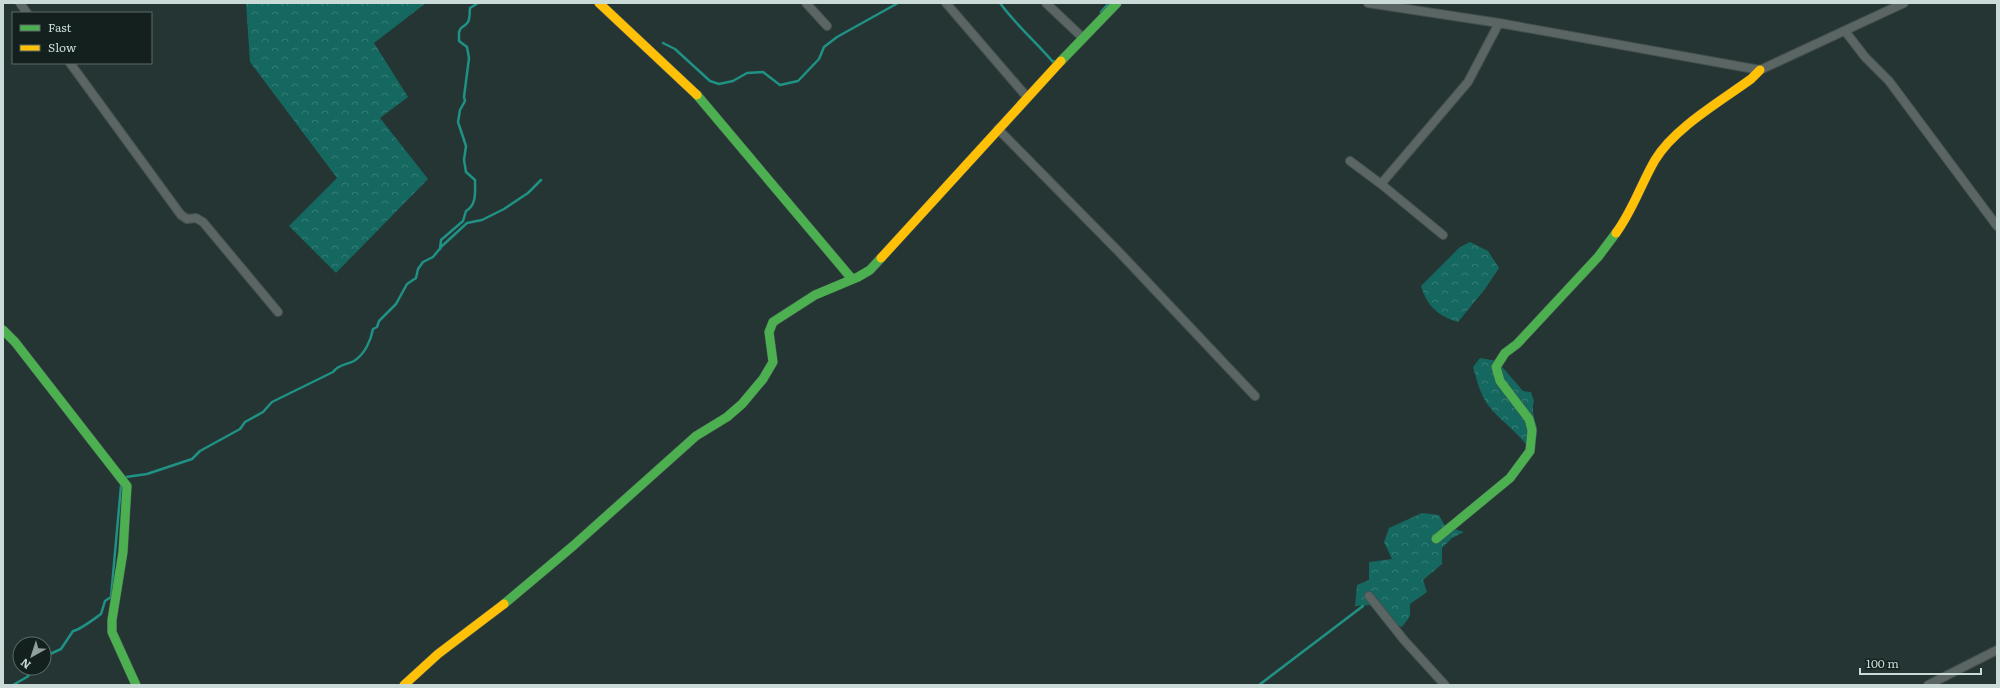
<svg xmlns="http://www.w3.org/2000/svg" width="2000" height="688" viewBox="0 0 2000 688" font-family="Literata,serif">
<style>
.forest{fill:url(#forest-crowns)}
.lines{fill:none;stroke-linecap:round;stroke-linejoin:round}
.stream{stroke:#1f9185;stroke-width:2.5}
.street-casing{stroke:#43514f;stroke-width:10}
.fast-casing{stroke:#43514f;stroke-width:10}
.slow-casing{stroke:#43514f;stroke-width:10}
.street{stroke:#5b6564;stroke-width:8}
.fast{stroke:#4caf50;stroke-width:9}
.slow{stroke:#ffc107;stroke-width:9}
</style>
<defs>
<pattern id="forest-crowns" width="20" height="18" patternUnits="userSpaceOnUse"><rect width="20" height="18" fill="#156860"/><path d="M2 6a3 3 0 1 1 6 0M12 15a3 3 0 1 1 6 0" fill="none" stroke="#367d76"/></pattern>
</defs>
<rect width="100%" height="100%" fill="#253533"/>
<!-- forest -->
<path class="forest" d="M 246,3 L 426,3 L 374,43 L 408,97 L 380,118 L 428,179 L 336,273 L 289,226 L 337,178 L 250,62 Z
M 1470,242 L 1488,251 L 1499,268 L 1485,289 L 1458,322 C 1438,316 1427,306 1421,286 L 1460,247 Z
M 1480,358 L 1497,361 L 1523,391 L 1531,392 L 1534,401 C 1528,420 1548,432 1528,447 C 1517,431 1500,421 1488,405 C 1480,394 1477,381 1473,367 Z
M 1422,513 L 1439,515 L 1445,526 L 1464,532 L 1452,538 L 1442,548 L 1442,564 L 1423,580 L 1427,592 L 1410,604 L 1410,616 L 1402,627 L 1381,617 L 1371,605 L 1355,606 L 1357,585 L 1369,580 L 1369,562 L 1392,559 L 1384,542 L 1389,528 Z"/>
<g class="lines">
<!-- stream -->
<path class="stream" d="M 1000,3 C 1016,25 1036,42 1053,62 L 1054,61
M 1101,12 L 1109,3
M 663,43 L 675,49 L 710,81 L 719,84 L 733,81 L 747,73 L 763,72 L 780,85 L 798,81 L 819,59 L 824,47 L 837,37 L 898,3
M 440,249 L 441,240 L 463,221 L 466,211 C 477,205 475,191 475,180 L 466,172 L 464,160 L 466,146 L 458,122 L 460,110 L 465,101 L 464,97 L 469,58 L 467,47 L 459,41 L 459,32 L 461,28 C 471,22 469,19 470,8 L 478,3
M 126,477 L 147,474 L 192,459 L 200,451 L 240,429 L 245,422 L 263,412 L 272,402 L 333,372 C 339,364 346,365 354,361 C 365,354 371,340 373,329 L 377,327 L 379,321 L 396,304 L 407,284 L 416,278 L 418,269 L 423,262 L 433,257 L 442,246 L 467,223 L 482,220 L 504,209 L 528,193 L 541,180
M 44,660 L 48,655 L 61,649 L 73,631 C 80,630 94,619 101,614 L 105,601 L 111,597 L 121,486
M 13,685 L 27,677 L 36,668
M 1259,685 L 1363,606"/>
<!-- street casing -->
<g class="street-casing">
<path id="street" d="M 20,3 L 27,13
M 806,3 L 827,26
M 946,3 L 1027,97
M 1046,3 L 1083,38
M 1368,3 L 1499,23 L 1760,70 L 1904,3
M 1845,31 L 1865,57 L 1889,81 L 1997,226
M 70,63 L 181,215 L 187,219 L 196,218 L 203,222 L 278,312
M 998,129 L 1119,252 L 1255,396
M 1350,161 L 1381,184
M 1443,235 L 1381,184 L 1468,82 L 1499,23
M 1369,596 L 1404,640 L 1445,685
M 1928,685 L 1997,650"/>
</g>
<!-- fast casing -->
<g class="fast-casing">
<path id="fast" d="M 1061,61 L 1117,3
M 697,95 L 852,279
M 3,330 L 15,342 L 127,486 L 123,552 L 112,620 L 112,632 L 136,685
M 1436,539 L 1510,478 L 1530,451 L 1532,430 L 1529,419 L 1500,381 L 1496,367 L 1505,353 L 1517,344 L 1598,257 L 1616,233
M 504,604 L 573,546 L 696,436 L 727,417 L 742,404 L 763,379 L 773,362 L 769,332 L 773,322 L 815,295 L 858,277 L 870,270 L 881,258"/>
</g>
<!-- slow casing -->
<g class="slow-casing">
<path id="slow" d="M 599,3 L 697,95
M 1616,233 C 1633,210 1641,184 1655,160 C 1674,128 1721,101 1751,79 L 1760,70
M 881,258 L 1061,61
M 404,685 L 438,654 L 504,604"/>
</g>
<!-- street -->
<use href="#street" class="street"/>
<!-- fast -->
<use href="#fast" class="fast"/>
<!-- slow -->
<use href="#slow" class="slow"/>
</g>
<!-- border -->
<rect width="2000" height="688" fill="none" stroke="#cadad7" stroke-width="8"/>
<!-- legend -->
<rect x="12" y="12" width="140" height="52" fill="#13201e" stroke="#5c6a68"/>
<rect x="20" y="25" width="20" height="6" fill="#4caf50" stroke="#5c6a68"/>
<text x="48" y="32" font-size="12" fill="#cadad7">Fast</text>
<rect x="20" y="45" width="20" height="6" fill="#ffc107" stroke="#5c6a68"/>
<text x="48" y="52" font-size="12" fill="#cadad7">Slow</text>
<!-- north arrow -->
<g transform="translate(32 656) rotate(219)"><circle r="19" fill="#13201e" stroke="#5c6a68"/>
<path d="M0-3L7 15L0 10L-7 15Z" fill="#90a09e"/>
<text y="-6" font-size="11" font-weight="bold" text-anchor="middle" fill="#cadad7">N</text>
</g>
<!-- scale -->
<path d="M1860 668v6h121v-6" fill="none" stroke="#cadad7" stroke-width="2"/>
<text x="1866" y="668" font-size="12" fill="#cadad7" stroke="#13201e" stroke-width="3" paint-order="stroke">100 m</text>
</svg>
